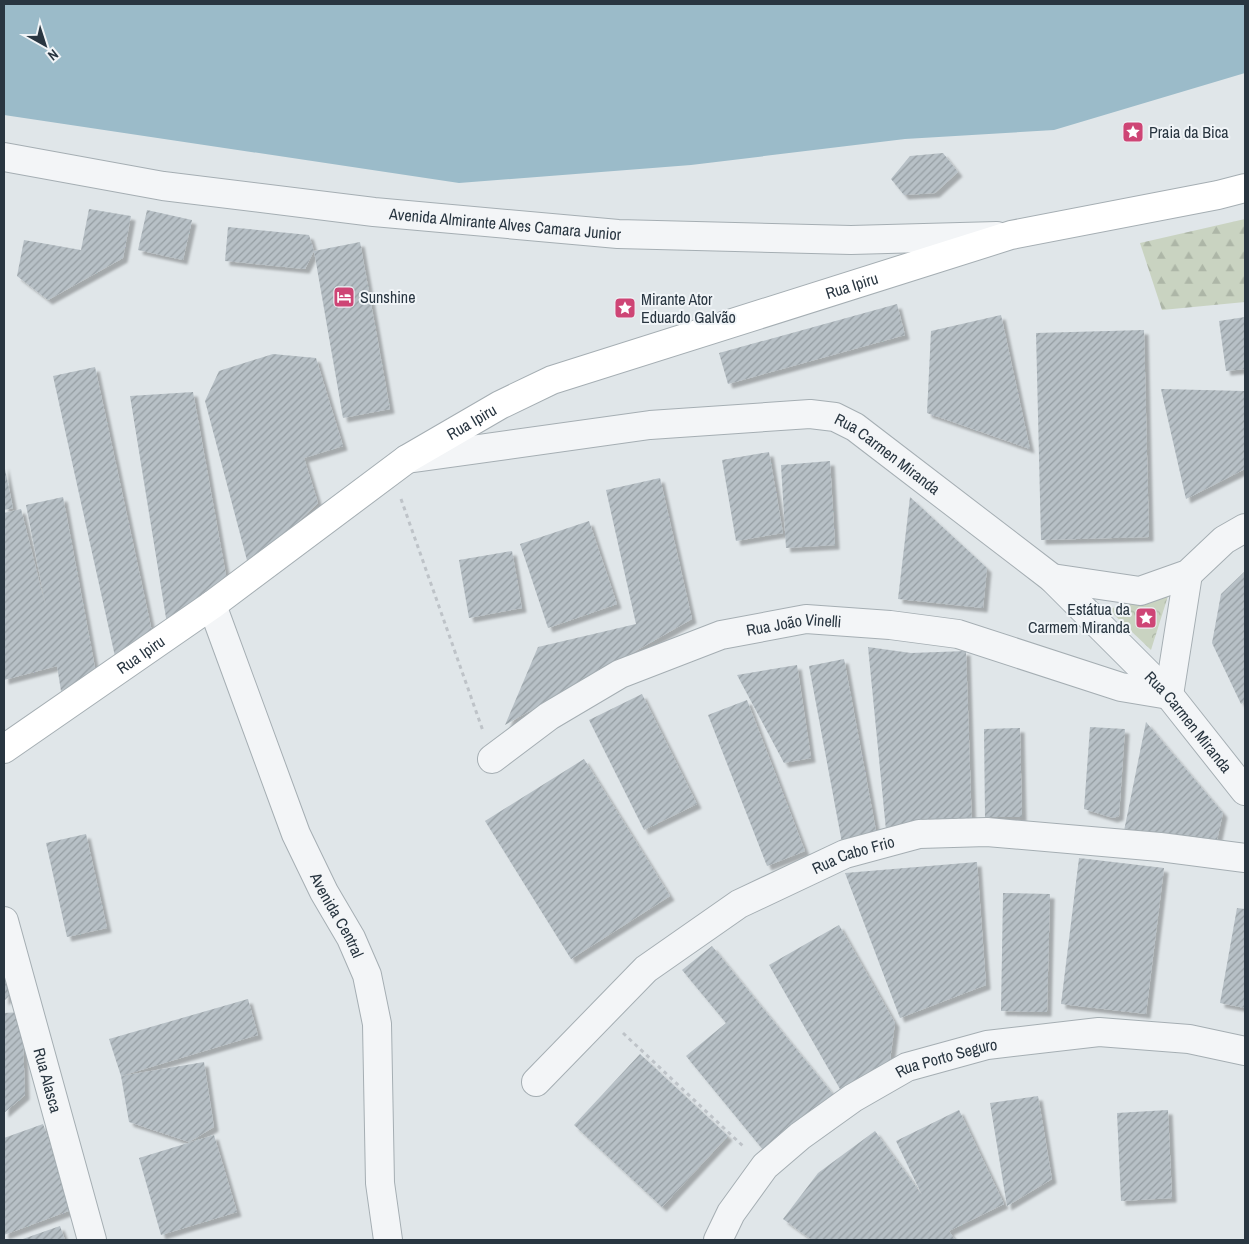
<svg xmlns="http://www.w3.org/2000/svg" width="1249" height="1244" viewBox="0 0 1249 1244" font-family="'Archivo Narrow',sans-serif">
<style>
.forest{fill:url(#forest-firs)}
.park{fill:url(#park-crowns)}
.water{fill:#9bbbc9}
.building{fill:url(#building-hatch);filter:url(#shadow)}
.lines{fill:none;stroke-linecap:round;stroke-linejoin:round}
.street-casing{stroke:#a5aeb3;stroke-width:30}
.secondary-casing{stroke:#a5aeb3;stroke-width:30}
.path{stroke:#bec3c8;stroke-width:3;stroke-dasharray:4 4;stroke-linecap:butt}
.street{stroke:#f3f5f7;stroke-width:28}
.secondary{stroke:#fff;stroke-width:28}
.labels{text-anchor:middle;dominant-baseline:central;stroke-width:4;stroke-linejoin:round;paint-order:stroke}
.poi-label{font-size:16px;fill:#293641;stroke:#f0f4f7;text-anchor:start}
.street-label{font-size:16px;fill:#293641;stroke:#f0f4f7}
</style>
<defs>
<pattern id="forest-firs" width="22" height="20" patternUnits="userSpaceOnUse" patternTransform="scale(1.25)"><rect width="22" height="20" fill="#c9d3c1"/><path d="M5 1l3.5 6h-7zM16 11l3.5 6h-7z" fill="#adb6a7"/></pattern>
<pattern id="park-crowns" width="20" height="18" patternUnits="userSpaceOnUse" patternTransform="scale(1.25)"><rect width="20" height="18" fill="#c9d3c1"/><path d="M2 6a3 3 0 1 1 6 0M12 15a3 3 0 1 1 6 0" fill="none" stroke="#adb6a7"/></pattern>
<pattern id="building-hatch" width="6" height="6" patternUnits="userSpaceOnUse" patternTransform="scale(1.25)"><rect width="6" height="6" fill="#b7c0c6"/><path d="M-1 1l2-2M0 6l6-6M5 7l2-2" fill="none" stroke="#959da2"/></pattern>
<filter id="shadow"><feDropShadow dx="4.5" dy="4.5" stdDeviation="1" flood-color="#0004"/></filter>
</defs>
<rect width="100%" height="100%" fill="#e0e6e9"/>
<!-- forest -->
<path class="forest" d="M 1245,219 L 1245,302 L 1162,310 L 1140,243 Z"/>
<!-- park -->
<path class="park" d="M 1168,596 L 1151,650 L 1108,609 Z"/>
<!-- water -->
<path class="water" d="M 4,4 L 1245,4 L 1245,73 L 1054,130 L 905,139 L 691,165 L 459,183 L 4,115 Z"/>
<!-- building -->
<path class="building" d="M 943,153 L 958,172 L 935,193 L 904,195 L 891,179 L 910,156 Z
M 89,209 L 131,216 L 123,258 L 48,300 L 17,276 L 24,240 L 81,250 Z
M 147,210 L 192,220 L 183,260 L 138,250 Z
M 228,227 L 309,235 L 314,251 L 360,242 L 390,409 L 343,418 L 314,251 L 305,269 L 225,261 Z
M 897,304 L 905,335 L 728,384 L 719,353 Z
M 1001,315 L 1030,449 L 927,413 L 931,331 Z
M 1245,317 L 1245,369 L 1226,371 L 1219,321 Z
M 1144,330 L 1149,537 L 1041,540 L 1036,333 Z
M 273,354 L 316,358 L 343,446 L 304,458 L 318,503 L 249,568 L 205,401 L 219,371 Z
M 95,367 L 153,636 L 116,661 L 53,376 Z
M 1161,389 L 1245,391 L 1245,469 L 1186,499 Z
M 193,392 L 227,581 L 167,624 L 130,396 Z
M 769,452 L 783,533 L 736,541 L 722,460 Z
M 830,461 L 835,545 L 786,548 L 781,465 Z
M 4,464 L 13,508 L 4,510 Z
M 660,478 L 692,619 L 505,725 L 538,647 L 636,624 L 606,490 Z
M 63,497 L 96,673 L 61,691 L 57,666 L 4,680 L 4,513 L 21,509 L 46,608 L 26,505 Z
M 910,497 L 987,568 L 983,608 L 898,599 Z
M 589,521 L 617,604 L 548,628 L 520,544 Z
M 512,551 L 522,608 L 469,618 L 459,560 Z
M 1245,571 L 1245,702 L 1241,704 L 1212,643 L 1221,594 Z
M 868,647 L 911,653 L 966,651 L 972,828 L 886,830 Z
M 844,659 L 877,836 L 842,843 L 809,666 Z
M 797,665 L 811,758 L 784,763 L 737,675 Z
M 642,694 L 697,804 L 644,830 L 589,720 Z
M 747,700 L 805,851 L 767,866 L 708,715 Z
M 1146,722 L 1223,813 L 1215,849 L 1124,831 Z
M 1090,727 L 1125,729 L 1119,816 L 1113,818 L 1084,809 Z
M 1020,728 L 1022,817 L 985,817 L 984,729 Z
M 584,759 L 670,896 L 571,959 L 485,821 Z
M 86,834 L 107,928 L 67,937 L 46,843 Z
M 1079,858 L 1164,868 L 1146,1014 L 1061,1004 Z
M 977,862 L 986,985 L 900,1018 L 845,873 Z
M 1003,893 L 1050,894 L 1047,1012 L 1001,1011 Z
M 1237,908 L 1245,909 L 1245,1008 L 1220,1003 Z
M 839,925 L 895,1023 L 890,1061 L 840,1089 L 769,965 Z
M 712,946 L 837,1099 L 768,1156 L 686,1056 L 726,1023 L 682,970 Z
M 4,963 L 12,993 L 4,1001 Z
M 248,999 L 258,1035 L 121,1076 L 109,1039 Z
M 22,1012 L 25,1095 L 4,1113 L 4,1013 Z
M 640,1054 L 728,1136 L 662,1207 L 574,1125 Z
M 204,1062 L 214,1127 L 189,1142 L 129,1122 L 121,1076 Z
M 1038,1096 L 1052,1179 L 1007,1206 L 990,1103 Z
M 959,1110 L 1004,1204 L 949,1231 L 955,1240 L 812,1240 L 783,1219 L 818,1173 L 875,1131 L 922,1195 L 896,1141 Z
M 1168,1110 L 1172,1198 L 1121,1201 L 1117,1113 Z
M 43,1124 L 74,1209 L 4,1235 L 4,1138 Z
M 214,1135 L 237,1212 L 161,1235 L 139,1158 Z
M 60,1226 L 65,1240 L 20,1240 Z"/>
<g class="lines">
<!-- street casing -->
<g class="street-casing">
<g id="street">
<path id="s1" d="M 4,157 L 163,186 L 374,212 L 618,234 L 851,240 L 997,236"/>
<path id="s2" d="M 407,459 L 650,425 L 810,414 L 835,417 L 855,427 L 1052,578 L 1169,695 L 1245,791"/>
<path d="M 1052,578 L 1140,591 L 1188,574 L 1224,540 L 1245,528"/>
<path id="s3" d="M 212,605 L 296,834 L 324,892 L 351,938 L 367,975 L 377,1024 L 380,1183 L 388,1240"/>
<path id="s4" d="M 492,759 L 549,716 L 620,674 L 721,635 L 806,619 L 890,625 L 958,634 L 1121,687 L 1169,695 L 1188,574"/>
<path id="s5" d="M 4,921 L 92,1240"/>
<path id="s6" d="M 536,1082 L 646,969 L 739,904 L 845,854 L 919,834 L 987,832 L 1160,847 L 1245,858"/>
<path id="s7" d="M 718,1240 L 731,1213 L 765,1166 L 800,1136 L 853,1098 L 907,1067 L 987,1045 L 1099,1032 L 1189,1039 L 1245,1051"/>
</g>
</g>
<!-- secondary casing -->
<g class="secondary-casing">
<g id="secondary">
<path id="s8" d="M 4,749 L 212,605 L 407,459 L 500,405 L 552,380 L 1011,235 L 1218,195 L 1245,188"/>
</g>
</g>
<!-- path -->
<path class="path" d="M 401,499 L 483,731
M 623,1033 L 744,1147"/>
<!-- street -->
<use href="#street" class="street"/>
<!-- secondary -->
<use href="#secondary" class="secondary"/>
</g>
<!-- icons -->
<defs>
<g id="sight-square" transform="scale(1.125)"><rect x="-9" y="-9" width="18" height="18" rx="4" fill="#ce4575" stroke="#f0f4f7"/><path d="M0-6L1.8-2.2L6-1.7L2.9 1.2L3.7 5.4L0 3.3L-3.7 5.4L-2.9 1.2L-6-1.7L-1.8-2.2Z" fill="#fff"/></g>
<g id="hotel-square" transform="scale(1.125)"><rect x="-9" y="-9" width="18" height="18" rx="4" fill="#ce4575" stroke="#f0f4f7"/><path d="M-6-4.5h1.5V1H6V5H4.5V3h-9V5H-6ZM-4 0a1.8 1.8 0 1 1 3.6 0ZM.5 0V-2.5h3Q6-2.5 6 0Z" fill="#fff"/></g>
</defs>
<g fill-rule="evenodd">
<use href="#sight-square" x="1133" y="132"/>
<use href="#hotel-square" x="344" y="297"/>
<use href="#sight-square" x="625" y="308"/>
<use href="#sight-square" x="1146" y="618"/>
</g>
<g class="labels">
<!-- poi labels -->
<g class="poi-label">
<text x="1149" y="132">Praia da Bica</text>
<text x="360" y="297">Sunshine</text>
<text x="641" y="299">Mirante Ator<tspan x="641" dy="18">Eduardo Galvão</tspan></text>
<text x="1130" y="609" text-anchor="end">Estátua da<tspan x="1130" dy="18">Carmem Miranda</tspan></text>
</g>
<!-- street labels -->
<g class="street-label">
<text stroke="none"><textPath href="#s1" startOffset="506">Avenida Almirante Alves Camara Junior</textPath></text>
<text stroke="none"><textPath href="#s8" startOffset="976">Rua Ipiru</textPath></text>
<text stroke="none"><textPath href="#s8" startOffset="571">Rua Ipiru</textPath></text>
<text stroke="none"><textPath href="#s2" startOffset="495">Rua Carmen Miranda</textPath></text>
<text stroke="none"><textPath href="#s4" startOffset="336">Rua João Vinelli</textPath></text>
<text stroke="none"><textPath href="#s8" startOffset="166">Rua Ipiru</textPath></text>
<text stroke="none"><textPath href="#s2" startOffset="900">Rua Carmen Miranda</textPath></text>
<text stroke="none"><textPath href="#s6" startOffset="396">Rua Cabo Frio</textPath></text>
<text stroke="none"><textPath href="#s3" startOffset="335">Avenida Central</textPath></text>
<text stroke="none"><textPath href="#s7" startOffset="302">Rua Porto Seguro</textPath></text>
<text stroke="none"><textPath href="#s5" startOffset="165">Rua Alasca</textPath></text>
</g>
</g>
<!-- border -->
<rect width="1249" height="1244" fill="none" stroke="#293641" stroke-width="10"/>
<!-- north arrow -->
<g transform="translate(45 45) rotate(141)" stroke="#f0f4f7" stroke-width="4" paint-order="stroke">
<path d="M0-4L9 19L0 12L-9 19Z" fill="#293641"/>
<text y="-8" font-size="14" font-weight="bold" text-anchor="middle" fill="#293641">N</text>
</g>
</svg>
